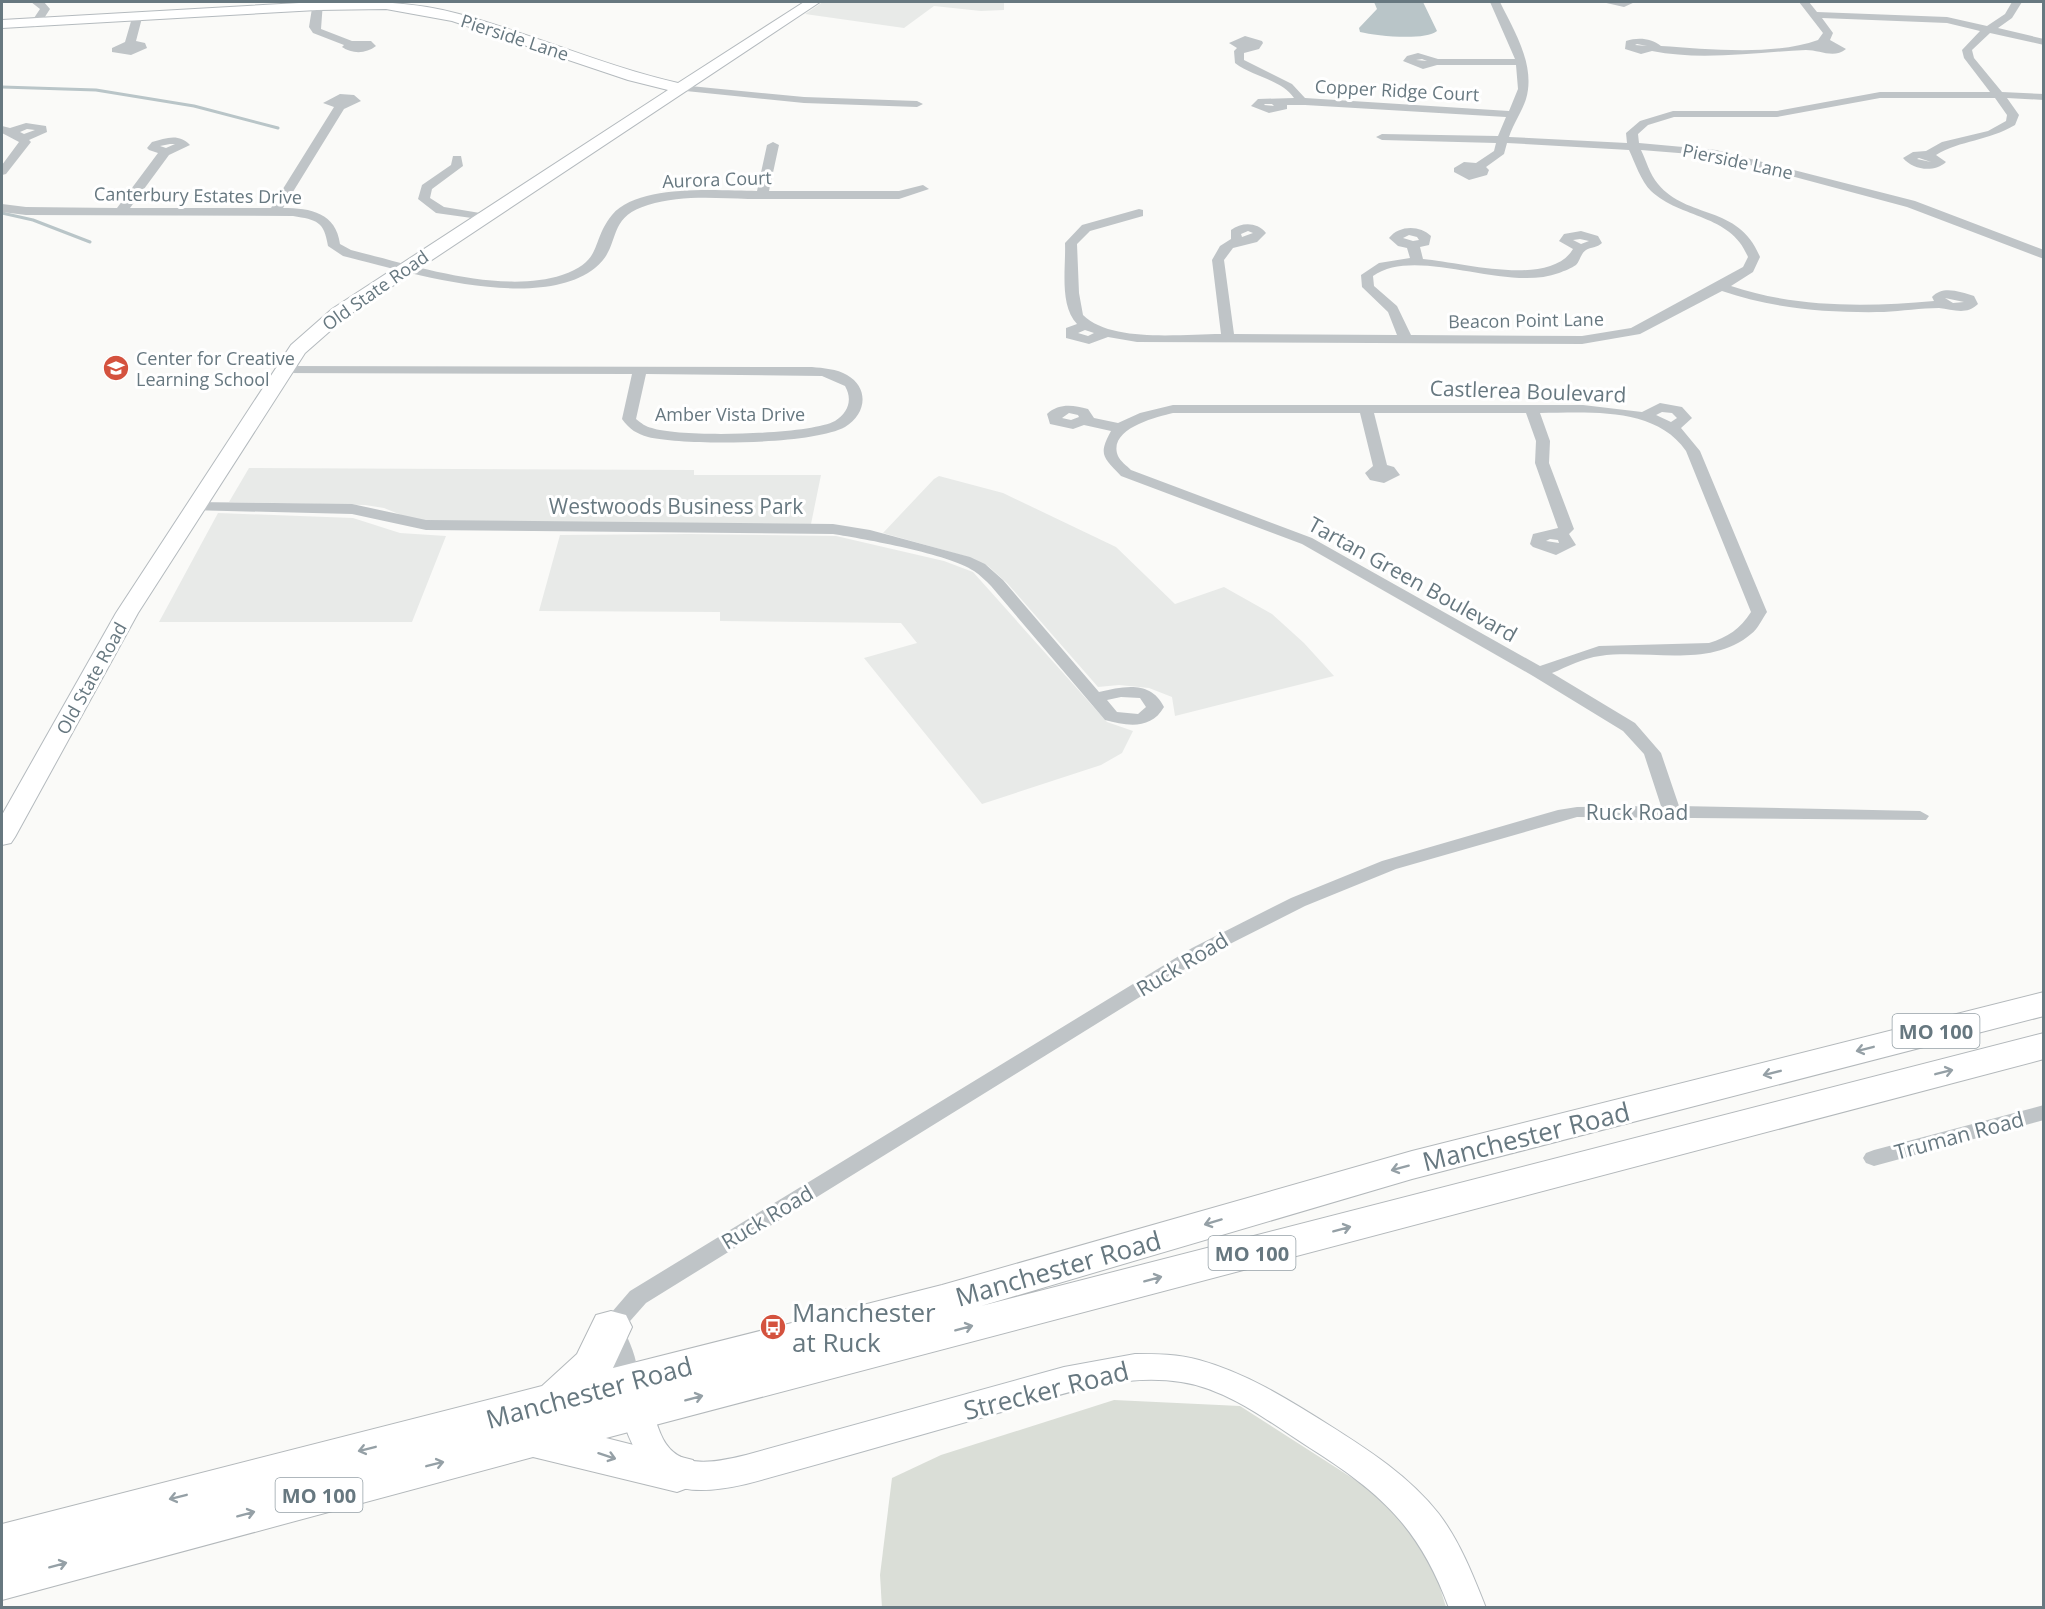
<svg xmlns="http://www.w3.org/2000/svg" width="2045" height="1609" viewBox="0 0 2045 1609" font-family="'Open Sans',sans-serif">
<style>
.built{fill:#e8eae8}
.green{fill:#daded7}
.water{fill:#b9c5c8}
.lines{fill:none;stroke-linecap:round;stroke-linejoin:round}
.stream{stroke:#b9c5c8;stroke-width:3}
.secondary-casing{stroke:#b4babe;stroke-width:2}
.highway-casing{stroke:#b3b8bb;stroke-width:2}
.street{fill:#bfc4c7;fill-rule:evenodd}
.secondary{fill:#fff;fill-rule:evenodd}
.highway{fill:#fff;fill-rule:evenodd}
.oneway{stroke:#95a0a6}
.labels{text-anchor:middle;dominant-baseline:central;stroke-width:6;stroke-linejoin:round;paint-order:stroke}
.far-street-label{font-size:18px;fill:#677880;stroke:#fff}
.far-poi-label{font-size:18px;fill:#677880;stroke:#fff;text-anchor:start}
.shield{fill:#fff;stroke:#95a0a6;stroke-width:1.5}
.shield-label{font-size:20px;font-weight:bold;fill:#677880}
.street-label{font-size:21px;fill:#677880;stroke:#fff}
.near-street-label{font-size:26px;fill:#677880;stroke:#fff}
.near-poi-label{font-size:26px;fill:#677880;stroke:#fff;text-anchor:start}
</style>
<rect width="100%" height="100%" fill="#fafaf8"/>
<!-- built -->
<path class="built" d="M 823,2 L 1004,2 L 1004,10 L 981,11 L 934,6 L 904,28 L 805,14 Z
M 249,468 L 694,470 L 694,475 L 821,475 L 811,524 L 438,523 L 411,519 L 384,508 L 365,505 L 229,502 Z
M 939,476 L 1003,493 L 1116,547 L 1175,604 L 1224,587 L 1272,614 L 1304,643 L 1334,676 L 1175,716 L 1172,697 L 1149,688 L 1119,685 L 1098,687 L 1007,583 L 988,566 L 965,556 L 883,533 L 934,479 Z
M 218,513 L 353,518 L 400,533 L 446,536 L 412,622 L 159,622 Z
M 689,534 L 836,536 L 944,561 L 973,572 L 1107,722 L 1133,731 L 1122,753 L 1101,765 L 982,804 L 864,658 L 917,643 L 901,623 L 720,621 L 720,612 L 539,611 L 560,535 Z"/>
<!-- green -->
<path class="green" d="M 1114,1400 L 1240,1406 L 1396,1506 L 1437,1578 L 1446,1607 L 882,1608 L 880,1575 L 892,1478 L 941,1455 Z"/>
<!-- water -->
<path class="water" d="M 1374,2 L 1423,2 L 1437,31 C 1425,41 1376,36 1360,32 L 1359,28 L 1377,9 Z"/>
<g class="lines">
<!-- stream -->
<path class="stream" d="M 2,87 L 96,90 L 194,106 L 278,128
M 2,213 L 33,220 L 90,242"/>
<!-- secondary casing -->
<g class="secondary-casing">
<path id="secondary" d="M 317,2 C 365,1 412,1 459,14 C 533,34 603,66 678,83 L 804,2 L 820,2 L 346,317 L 305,353 L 138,613 L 15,837 L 11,843 L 2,845 L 2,815 L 116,613 L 291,345 L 332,309 L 668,90 L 628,80 L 452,21 L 386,9 L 317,10 L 2,28 L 2,20 Z
M 1135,1354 C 1157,1354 1178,1354 1199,1360 C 1246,1373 1288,1399 1329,1425 C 1370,1451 1409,1476 1439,1514 C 1460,1542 1473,1575 1486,1608 L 1449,1608 C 1419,1527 1381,1493 1310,1448 C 1271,1423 1228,1389 1181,1382 C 1116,1372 1052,1398 991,1415 C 909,1438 828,1462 746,1484 C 659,1504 638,1474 615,1396 L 620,1386 L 632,1383 L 644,1386 C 653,1403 654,1422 663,1439 C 680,1471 717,1462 746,1455 L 1064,1367 Z"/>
</g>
<!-- highway casing -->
<g class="highway-casing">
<path id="highway" d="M 2044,992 L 2044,1016 L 1412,1179 L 981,1306 L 2044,1033 L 2044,1059 L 606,1438 L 693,1460 L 700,1473 L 693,1486 L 677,1492 L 533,1457 L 2,1600 L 2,1524 L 542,1386 L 577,1354 L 596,1315 L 611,1311 L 626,1315 L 632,1327 L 613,1368 L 942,1285 L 1412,1151 Z"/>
</g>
<!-- street -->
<path class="street" d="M 31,2 L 44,2 L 50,9 L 39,26 L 35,27 L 30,24 L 40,9 Z
M 313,2 L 323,2 L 321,29 L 352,41 L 371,41 L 376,46 C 366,54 352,54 342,47 L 344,45 L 313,33 L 309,27 Z
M 1490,2 L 1500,2 C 1514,31 1536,65 1526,99 C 1522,112 1513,124 1509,137 L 1627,143 L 1626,133 L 1640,121 L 1673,111 L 1777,111 L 1880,92 L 1990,92 L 1964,58 L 1962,50 L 1980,31 L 1947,23 L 1822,18 L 1833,33 L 1830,40 L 1846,49 C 1834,59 1820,50 1806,50 C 1756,52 1702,61 1652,51 L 1641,54 L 1625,49 L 1626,41 C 1638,37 1651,38 1661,46 C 1707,49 1774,56 1818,40 L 1823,33 L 1799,2 L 1809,2 L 1817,12 L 1947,17 L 1987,26 L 2005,14 L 2012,2 L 2022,2 L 2012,18 L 1998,28 L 2044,39 L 2044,45 L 1990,33 L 1972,50 L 1974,58 L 2002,92 L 2044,94 L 2044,100 L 2007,98 L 2019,115 L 2015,125 C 1988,141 1961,140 1936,155 L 1946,162 C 1934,173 1913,170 1903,158 L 1913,152 L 1926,151 L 1942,142 L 1988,131 L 2006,121 L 2007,115 L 1995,98 L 1880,98 L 1777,117 L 1674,117 L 1648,125 L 1638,134 L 1639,143 L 1716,150 L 1915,201 L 2044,250 L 2044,259 L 1907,207 L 1716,156 L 1641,150 C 1646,160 1650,175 1658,184 C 1688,220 1739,204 1760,257 L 1753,272 L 1731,286 C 1796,308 1867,307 1934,301 L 1932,297 C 1943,285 1960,292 1974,296 L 1978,304 C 1966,316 1952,309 1939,308 C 1921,308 1902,311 1884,312 C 1829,313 1774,309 1722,291 L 1640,334 L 1582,344 L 1137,342 L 1108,337 L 1089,344 L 1066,338 L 1066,328 L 1077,324 C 1059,305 1066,268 1065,243 L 1082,225 L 1139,209 L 1143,210 L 1143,216 L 1090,231 L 1077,244 L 1079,293 L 1083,315 C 1111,343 1182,334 1221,334 L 1212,260 L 1220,246 L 1231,239 L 1231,230 C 1242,222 1257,222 1266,233 L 1257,242 L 1233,248 L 1224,260 L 1234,334 L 1397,335 L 1388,312 L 1362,287 L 1361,275 L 1379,263 L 1410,258 L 1407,248 L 1398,246 L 1389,238 C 1399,225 1420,225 1431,236 L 1429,245 L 1420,247 L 1423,259 C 1461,262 1550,288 1573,249 L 1559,241 L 1564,234 L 1581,231 L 1598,236 L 1602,243 C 1597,248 1591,247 1586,250 C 1581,253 1580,261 1576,265 C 1572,268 1564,271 1559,273 C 1505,293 1417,245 1373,276 L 1374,286 L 1397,306 L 1411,335 L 1582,336 L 1631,328 L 1743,267 L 1748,257 C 1731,214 1681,219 1651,191 C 1641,181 1635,163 1629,150 L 1507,143 L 1504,154 L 1486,167 L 1489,170 L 1487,175 L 1469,180 L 1454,172 L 1454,168 L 1464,162 L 1476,163 L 1494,151 L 1496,143 L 1382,140 L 1376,137 L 1382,134 L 1498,136 L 1506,117 L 1305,105 L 1287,105 L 1287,109 L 1269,113 L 1251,106 L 1258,99 L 1294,98 C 1281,79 1253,77 1235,63 L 1234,51 L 1237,48 L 1229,43 L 1245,36 L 1262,41 L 1263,43 L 1259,49 L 1244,53 L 1244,60 L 1292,84 L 1305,98 L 1509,111 L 1518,89 L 1516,65 L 1437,65 L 1423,69 L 1403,61 L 1407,56 L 1418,53 L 1438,59 L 1515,59 ZM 1637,44 L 1647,46 L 1635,45 ZM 1422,59 L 1427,61 L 1416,60 ZM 1272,104 L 1274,106 L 1264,105 L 1265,104 ZM 1919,158 L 1931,162 L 1917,159 ZM 1248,231 L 1253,233 L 1242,237 L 1241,234 ZM 1409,235 L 1417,237 L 1419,240 L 1413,241 L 1403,238 ZM 1580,239 L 1589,241 L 1581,244 L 1573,240 ZM 1945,298 L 1964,302 L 1953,303 ZM 1085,330 L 1094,333 L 1088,336 L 1078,333 Z
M 1602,2 L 1635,2 L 1624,7 Z
M 137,15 L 142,18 L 136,41 L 145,43 L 147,48 L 131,55 L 112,52 L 112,48 L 125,42 L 132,18 Z
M 680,85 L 804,97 L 917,101 L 923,104 L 917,107 L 804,103 L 676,90 L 676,86 Z
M 340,94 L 354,95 L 361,101 L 344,109 L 283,208 C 311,208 336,213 340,244 L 351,250 C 412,265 501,295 562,275 C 604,261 590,242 612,215 C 639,183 719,191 757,191 L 767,145 L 773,142 L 779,145 L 769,191 L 899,191 L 923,185 L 929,189 L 899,199 C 849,199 799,199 748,199 C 715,198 680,195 648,205 C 604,218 623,246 595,268 C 538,313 407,272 343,256 L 328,246 C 324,221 317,220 293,216 L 26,215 L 2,212 L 2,204 L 26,207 L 117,208 L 158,153 L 149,150 L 147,148 L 152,142 C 166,138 179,133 190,145 L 169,155 L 130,208 L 271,208 L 334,107 L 323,103 ZM 170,144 L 175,144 L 166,148 L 160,146 Z
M 26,123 L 46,126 L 47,132 L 29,140 L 31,142 L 6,174 L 2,175 L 2,165 L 19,142 L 2,133 L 2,126 L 10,128 ZM 27,129 L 35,130 L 24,134 L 20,132 Z
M 453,156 L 461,156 L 463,166 L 432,189 L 430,198 L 444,207 L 486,214 L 486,220 L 436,213 L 418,199 L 422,185 L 451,165 Z
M 283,366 L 812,367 C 823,368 837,369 847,375 C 870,388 866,415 845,427 C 812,445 685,446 648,437 C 637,434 629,429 622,419 L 632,374 L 278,373 L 278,367 ZM 646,374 L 822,376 L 845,386 C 853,400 848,413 835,421 C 809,435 681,438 652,428 C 646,427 641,423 636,419 Z
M 1660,403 L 1682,407 L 1692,418 L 1681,428 L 1700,451 L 1767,612 C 1762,619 1758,629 1751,634 C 1710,669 1648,649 1600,656 C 1583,658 1567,667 1552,673 L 1635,723 L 1661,753 L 1679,806 L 1920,811 L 1929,816 L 1926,820 L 1577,817 L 1396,869 L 1305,906 L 1206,956 L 646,1303 L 623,1329 C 631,1343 643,1372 635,1388 L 627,1390 L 619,1388 L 607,1343 L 599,1327 L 630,1291 L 1192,948 L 1291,898 L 1382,861 L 1558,810 L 1577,807 L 1661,806 L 1644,754 L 1623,731 L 1533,676 L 1302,544 L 1121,476 C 1103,457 1098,455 1111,431 L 1084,425 L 1073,429 L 1050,424 L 1047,414 C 1059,403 1073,405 1088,409 L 1094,418 L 1118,423 L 1140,413 L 1173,405 L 1583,405 L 1642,412 ZM 1662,412 L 1672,413 L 1677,418 L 1671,422 L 1656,415 ZM 1069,413 L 1078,415 L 1079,417 L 1071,420 L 1062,418 ZM 1173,413 L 1360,413 L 1373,466 L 1365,473 L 1370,480 L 1384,483 L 1400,475 L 1394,467 L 1387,465 L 1374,413 L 1526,413 L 1536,441 L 1535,463 L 1558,528 L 1533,534 L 1530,544 L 1533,547 L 1556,555 L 1576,545 L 1569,534 L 1574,529 L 1549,463 L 1550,441 L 1540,413 C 1588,413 1655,406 1686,451 L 1751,612 C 1740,629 1728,637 1709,643 L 1599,646 L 1540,666 L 1312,538 L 1131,470 C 1127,466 1120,461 1118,456 C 1107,429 1156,417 1173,413 ZM 1550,539 L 1558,540 L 1559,543 L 1546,541 Z
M 194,502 L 352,504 L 426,520 L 833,524 L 870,530 L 970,557 L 985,564 L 1003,580 L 1099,692 C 1124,686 1151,680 1164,707 C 1151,730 1127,726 1105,720 L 991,586 C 986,581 980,575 974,571 C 949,554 865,539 833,534 L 426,530 L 352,514 L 189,510 L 186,507 L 189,504 ZM 1121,697 L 1140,698 L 1146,707 L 1138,714 L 1117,712 L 1107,700 Z
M 2044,1105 L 2044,1120 L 1874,1166 L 1866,1163 L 1863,1158 L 1866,1153 L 1874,1150 Z"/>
<!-- secondary -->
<use href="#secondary" class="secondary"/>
<!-- highway -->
<use href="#highway" class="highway"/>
</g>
<!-- one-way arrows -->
<defs><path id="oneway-shaft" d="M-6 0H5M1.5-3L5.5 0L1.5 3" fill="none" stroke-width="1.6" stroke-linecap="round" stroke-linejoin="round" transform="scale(1.5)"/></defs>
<g class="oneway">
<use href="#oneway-shaft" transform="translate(1865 1049) rotate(166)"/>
<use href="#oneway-shaft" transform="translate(1944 1072) rotate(-14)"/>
<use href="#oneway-shaft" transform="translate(1772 1073) rotate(166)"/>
<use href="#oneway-shaft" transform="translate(1400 1168) rotate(165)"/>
<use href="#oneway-shaft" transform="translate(1213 1222) rotate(163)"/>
<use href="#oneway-shaft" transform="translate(1342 1229) rotate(-15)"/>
<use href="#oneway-shaft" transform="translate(1153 1279) rotate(-15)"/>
<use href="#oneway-shaft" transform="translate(964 1328) rotate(-15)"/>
<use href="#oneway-shaft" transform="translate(694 1398) rotate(-15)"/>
<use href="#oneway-shaft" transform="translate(367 1449) rotate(166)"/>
<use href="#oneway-shaft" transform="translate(607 1456) rotate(18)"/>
<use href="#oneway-shaft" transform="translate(435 1464) rotate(-14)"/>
<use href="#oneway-shaft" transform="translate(178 1497) rotate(166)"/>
<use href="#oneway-shaft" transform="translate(246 1514) rotate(-15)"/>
<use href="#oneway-shaft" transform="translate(58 1565) rotate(-15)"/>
</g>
<!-- icons -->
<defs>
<g id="school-disc" transform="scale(1.35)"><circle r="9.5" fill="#d4523e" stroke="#fff"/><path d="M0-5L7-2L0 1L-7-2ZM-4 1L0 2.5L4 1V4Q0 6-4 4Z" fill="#fff"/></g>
<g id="bus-disc" transform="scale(1.35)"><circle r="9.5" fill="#d4523e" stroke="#fff"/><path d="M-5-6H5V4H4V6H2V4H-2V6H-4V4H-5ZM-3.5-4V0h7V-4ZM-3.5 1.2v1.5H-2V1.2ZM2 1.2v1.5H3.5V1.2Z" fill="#fff"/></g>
</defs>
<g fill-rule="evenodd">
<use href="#school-disc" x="116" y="368"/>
<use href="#bus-disc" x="773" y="1327"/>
</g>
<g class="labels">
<!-- far-street labels -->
<g class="far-street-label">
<text transform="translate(515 37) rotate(18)">Pierside Lane</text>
<text transform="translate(1397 90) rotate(3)">Copper Ridge Court</text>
<text transform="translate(1738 161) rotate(12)">Pierside Lane</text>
<text transform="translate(717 179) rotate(-2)">Aurora Court</text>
<text transform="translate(198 195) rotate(1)">Canterbury Estates Drive</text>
<text transform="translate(375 290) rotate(-35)">Old State Road</text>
<text transform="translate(1526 320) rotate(-1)">Beacon Point Lane</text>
<text x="730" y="414">Amber Vista Drive</text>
<text transform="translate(91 678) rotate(-61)">Old State Road</text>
</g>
<!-- far-poi labels -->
<g class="far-poi-label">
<text x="136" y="358">Center for Creative<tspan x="136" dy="21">Learning School</tspan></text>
</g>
<!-- shield labels -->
<g class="shield">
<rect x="1892.5" y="1014" width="87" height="34" rx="4.5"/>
<rect x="1208.5" y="1236" width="87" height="34" rx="4.5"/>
<rect x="275.5" y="1478" width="87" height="34" rx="4.5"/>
</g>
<g class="shield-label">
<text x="1936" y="1031">MO 100</text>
<text x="1252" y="1253">MO 100</text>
<text x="319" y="1495">MO 100</text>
</g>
<!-- street labels -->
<g class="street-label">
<text transform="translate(1528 391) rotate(2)">Castlerea Boulevard</text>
<text x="676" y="506">Westwoods Business Park</text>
<text transform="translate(1413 579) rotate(29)">Tartan Green Boulevard</text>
<text x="1637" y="812">Ruck Road</text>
<text transform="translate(1182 964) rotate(-31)">Ruck Road</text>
<text transform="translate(1959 1135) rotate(-15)">Truman Road</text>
<text transform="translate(767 1217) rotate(-31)">Ruck Road</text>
</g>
<!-- near-street labels -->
<g class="near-street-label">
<text transform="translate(1526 1136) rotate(-14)">Manchester Road</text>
<text transform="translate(1058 1268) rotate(-16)">Manchester Road</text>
<text transform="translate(1046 1390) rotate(-14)">Strecker Road</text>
<text transform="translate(589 1392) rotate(-15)">Manchester Road</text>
</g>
<!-- near-poi labels -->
<g class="near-poi-label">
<text x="792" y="1312">Manchester<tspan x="792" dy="30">at Ruck</tspan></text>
</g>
</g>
<!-- border -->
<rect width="2045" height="1609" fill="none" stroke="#677880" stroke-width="6"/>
</svg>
